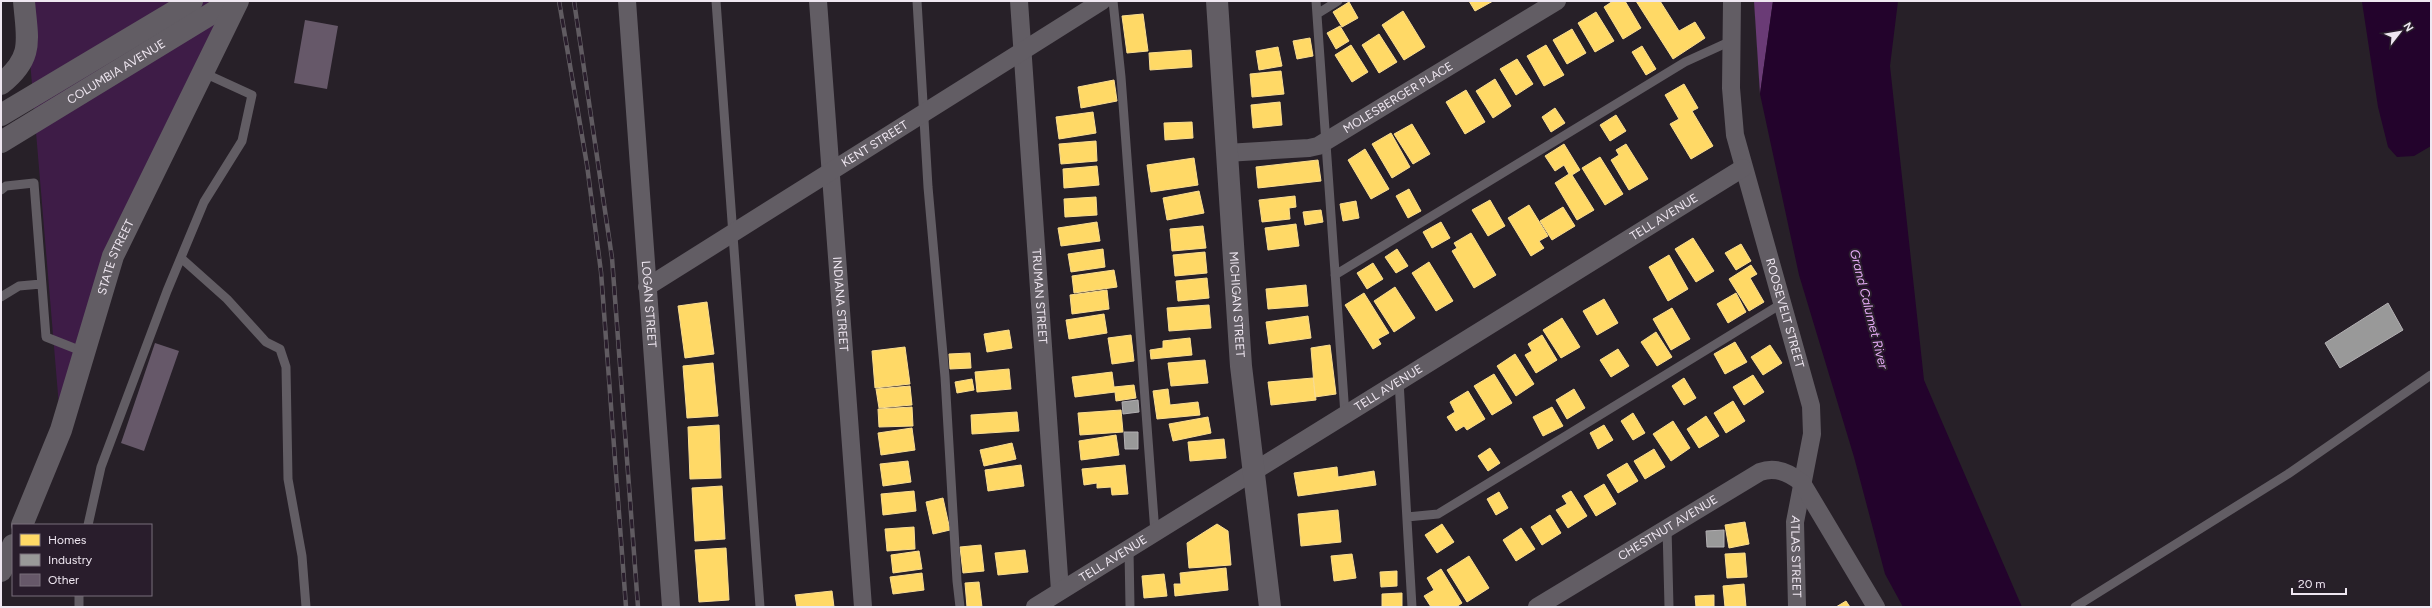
<svg xmlns="http://www.w3.org/2000/svg" width="2432" height="608" viewBox="0 0 2432 608" font-family="Figtree,sans-serif">
<style>
.green{fill:#3e1c47}
.forest{fill:#6a3b76}
.water{fill:#23032c}
.homes{fill:#ffd966;stroke:#fadd90}
.industry{fill:#999;stroke:#b3b0b3}
.building{fill:#665869}
.lines{fill:none;stroke-linecap:round;stroke-linejoin:round}
.service{stroke:#625d64;stroke-width:9}
.minor{stroke:#625d64;stroke-width:18}
.tertiary{stroke:#625d64;stroke-width:22}
.secondary{stroke:#625d64;stroke-width:22}
.rail-casing{stroke:#605b61;stroke-width:4.5}
.rail{stroke:#291d2c;stroke-width:3;stroke-dasharray:9;stroke-linecap:butt}
.labels{text-anchor:middle;dominant-baseline:central;stroke-width:4;stroke-linejoin:round;paint-order:stroke}
.street-label{font-size:12px;fill:#efe7f1;stroke:#291d2c}
.water-label{font-size:13px;font-style:italic;fill:#e5abf5;stroke:#291d2c}
</style>
<rect width="100%" height="100%" fill="#272028"/>
<!-- green -->
<path class="green" d="M 25,1 L 231,1 L 127,227 L 61,430 Z"/>
<!-- forest -->
<path class="forest" d="M 1754,1 L 1773,1 L 1760,94 Z"/>
<!-- water -->
<path class="water" d="M 1773,1 L 1898,1 L 1890,66 L 1924,380 L 2022,607 L 1903,607 L 1885,574 L 1854,457 L 1799,275 L 1760,94 Z
M 2431,1 L 2431,146 L 2414,156 L 2397,157 L 2388,147 L 2378,107 L 2362,2 Z"/>
<!-- homes -->
<path class="homes" d="M 1469,1 L 1493,1 L 1475,11 Z
M 1613,1 L 1625,1 L 1641,28 L 1623,39 L 1604,7 Z
M 1636,1 L 1660,1 L 1679,31 L 1695,22 L 1705,38 L 1673,59 Z
M 1349,2 L 1358,18 L 1342,27 L 1333,12 Z
M 1403,11 L 1425,47 L 1404,60 L 1382,25 Z
M 1596,12 L 1614,41 L 1595,52 L 1578,23 Z
M 1143,14 L 1148,51 L 1127,53 L 1122,16 Z
M 1340,26 L 1349,41 L 1336,49 L 1327,33 Z
M 1572,29 L 1586,53 L 1567,64 L 1553,40 Z
M 1379,34 L 1397,62 L 1379,73 L 1362,45 Z
M 1310,38 L 1313,56 L 1297,59 L 1293,41 Z
M 1351,45 L 1368,72 L 1352,82 L 1335,55 Z
M 1546,45 L 1564,75 L 1544,86 L 1527,56 Z
M 1642,46 L 1656,69 L 1646,75 L 1632,52 Z
M 1278,47 L 1282,66 L 1259,70 L 1256,51 Z
M 1191,50 L 1192,67 L 1150,70 L 1149,53 Z
M 1517,59 L 1533,84 L 1516,95 L 1500,69 Z
M 1281,71 L 1284,94 L 1252,97 L 1250,74 Z
M 1495,79 L 1511,106 L 1493,118 L 1476,91 Z
M 1114,80 L 1117,101 L 1081,108 L 1078,87 Z
M 1684,84 L 1698,108 L 1692,111 L 1713,146 L 1691,159 L 1670,124 L 1679,119 L 1665,95 Z
M 1466,90 L 1485,122 L 1465,134 L 1446,102 Z
M 1280,102 L 1282,125 L 1253,128 L 1251,105 Z
M 1555,108 L 1565,123 L 1551,132 L 1542,117 Z
M 1093,112 L 1096,133 L 1059,139 L 1056,117 Z
M 1616,115 L 1626,131 L 1610,141 L 1600,125 Z
M 1192,122 L 1193,138 L 1165,140 L 1164,123 Z
M 1412,124 L 1430,154 L 1413,164 L 1394,134 Z
M 1391,133 L 1410,167 L 1392,178 L 1372,144 Z
M 1096,141 L 1097,161 L 1061,164 L 1059,144 Z
M 1564,144 L 1580,170 L 1572,175 L 1594,210 L 1577,220 L 1555,183 L 1569,174 L 1564,165 L 1555,171 L 1545,156 Z
M 1626,144 L 1648,179 L 1629,190 L 1611,160 L 1619,155 L 1616,150 Z
M 1365,149 L 1389,189 L 1371,199 L 1348,160 Z
M 1600,157 L 1623,194 L 1605,205 L 1582,168 Z
M 1194,158 L 1198,185 L 1151,192 L 1147,165 Z
M 1318,160 L 1321,181 L 1258,188 L 1256,167 Z
M 1097,166 L 1099,185 L 1064,188 L 1063,169 Z
M 1409,189 L 1421,211 L 1408,218 L 1396,196 Z
M 1199,191 L 1204,213 L 1167,220 L 1163,198 Z
M 1295,196 L 1296,207 L 1289,208 L 1290,219 L 1262,222 L 1259,200 Z
M 1096,197 L 1097,215 L 1065,217 L 1064,199 Z
M 1490,200 L 1505,226 L 1488,236 L 1472,210 Z
M 1356,201 L 1359,218 L 1343,221 L 1340,204 Z
M 1529,205 L 1548,236 L 1539,241 L 1544,248 L 1531,256 L 1508,218 Z
M 1563,207 L 1575,226 L 1552,240 L 1540,221 Z
M 1321,210 L 1323,222 L 1305,225 L 1303,212 Z
M 1097,222 L 1100,241 L 1061,246 L 1058,228 Z
M 1441,222 L 1450,238 L 1432,248 L 1423,232 Z
M 1296,224 L 1299,246 L 1268,250 L 1265,228 Z
M 1203,226 L 1206,248 L 1172,251 L 1170,229 Z
M 1471,233 L 1496,275 L 1474,288 L 1452,251 L 1457,248 L 1454,243 Z
M 1693,238 L 1714,271 L 1696,282 L 1675,249 Z
M 1741,244 L 1751,261 L 1736,270 L 1725,253 Z
M 1103,249 L 1105,267 L 1071,272 L 1068,254 Z
M 1397,249 L 1408,266 L 1396,273 L 1385,257 Z
M 1205,252 L 1207,273 L 1175,276 L 1173,255 Z
M 1669,255 L 1688,289 L 1668,301 L 1649,267 Z
M 1429,262 L 1453,301 L 1436,311 L 1412,273 Z
M 1373,263 L 1383,279 L 1367,289 L 1357,273 Z
M 1751,265 L 1757,274 L 1750,278 L 1764,302 L 1749,311 L 1729,279 Z
M 1114,270 L 1117,287 L 1074,293 L 1072,276 Z
M 1207,278 L 1209,298 L 1178,301 L 1176,281 Z
M 1306,285 L 1308,306 L 1268,309 L 1266,289 Z
M 1395,287 L 1415,318 L 1394,332 L 1374,301 Z
M 1107,290 L 1109,309 L 1072,314 L 1070,295 Z
M 1364,293 L 1389,333 L 1378,339 L 1381,344 L 1373,349 L 1345,305 Z
M 1736,293 L 1746,312 L 1728,323 L 1717,304 Z
M 1604,299 L 1618,323 L 1597,335 L 1583,311 Z
M 707,302 L 714,354 L 685,358 L 678,306 Z
M 1209,305 L 1211,328 L 1169,331 L 1167,308 Z
M 1672,308 L 1690,339 L 1671,350 L 1653,319 Z
M 1104,314 L 1107,333 L 1069,339 L 1066,320 Z
M 1308,316 L 1311,338 L 1269,344 L 1266,322 Z
M 1562,318 L 1580,347 L 1561,358 L 1543,330 Z
M 1009,330 L 1012,348 L 987,352 L 984,334 Z
M 1656,332 L 1672,357 L 1657,366 L 1641,342 Z
M 1131,335 L 1134,361 L 1112,364 L 1108,338 Z
M 1542,335 L 1557,360 L 1536,373 L 1525,355 L 1532,351 L 1528,344 Z
M 1190,338 L 1192,355 L 1151,359 L 1150,350 L 1163,348 L 1163,341 Z
M 1735,342 L 1747,362 L 1725,374 L 1714,354 Z
M 1330,345 L 1336,394 L 1315,397 L 1311,348 Z
M 1770,345 L 1782,363 L 1763,375 L 1751,357 Z
M 905,347 L 910,384 L 875,388 L 872,351 Z
M 1618,349 L 1629,366 L 1611,377 L 1600,360 Z
M 970,353 L 971,368 L 950,369 L 949,354 Z
M 1515,354 L 1534,384 L 1516,396 L 1497,366 Z
M 1205,360 L 1208,383 L 1171,386 L 1168,363 Z
M 713,363 L 718,416 L 687,418 L 683,366 Z
M 1009,369 L 1011,389 L 977,392 L 975,372 Z
M 1112,372 L 1114,387 L 1134,385 L 1136,398 L 1116,401 L 1115,392 L 1075,397 L 1072,377 Z
M 1494,374 L 1512,403 L 1492,415 L 1474,386 Z
M 1753,375 L 1764,392 L 1744,405 L 1733,387 Z
M 1313,378 L 1316,400 L 1271,405 L 1268,382 Z
M 1684,378 L 1696,398 L 1684,405 L 1672,386 Z
M 972,379 L 974,390 L 957,393 L 955,382 Z
M 910,386 L 912,405 L 879,408 L 876,389 Z
M 1168,389 L 1170,405 L 1198,402 L 1200,415 L 1157,419 L 1153,391 Z
M 1574,389 L 1585,408 L 1567,419 L 1556,400 Z
M 1468,391 L 1485,419 L 1467,430 L 1464,426 L 1456,431 L 1447,417 L 1455,412 L 1450,402 Z
M 1733,401 L 1745,421 L 1726,433 L 1714,413 Z
M 912,407 L 913,426 L 879,427 L 878,409 Z
M 1552,407 L 1563,426 L 1543,436 L 1533,417 Z
M 1121,410 L 1123,432 L 1080,435 L 1078,413 Z
M 1017,412 L 1019,431 L 972,434 L 971,415 Z
M 1633,413 L 1645,433 L 1633,440 L 1621,421 Z
M 1706,416 L 1719,436 L 1699,448 L 1687,429 Z
M 1208,417 L 1211,433 L 1173,441 L 1169,424 Z
M 1673,421 L 1690,448 L 1671,461 L 1653,434 Z
M 719,425 L 721,478 L 690,479 L 688,427 Z
M 1604,425 L 1613,440 L 1598,449 L 1590,433 Z
M 912,428 L 915,450 L 881,455 L 878,433 Z
M 1116,435 L 1119,455 L 1081,460 L 1079,441 Z
M 1224,439 L 1226,458 L 1190,461 L 1188,442 Z
M 1012,443 L 1016,459 L 984,466 L 980,450 Z
M 1490,448 L 1500,463 L 1488,471 L 1478,456 Z
M 1654,449 L 1665,467 L 1645,479 L 1634,461 Z
M 908,461 L 911,482 L 883,486 L 880,464 Z
M 1627,463 L 1638,481 L 1618,493 L 1607,475 Z
M 1021,465 L 1024,486 L 988,491 L 985,470 Z
M 1125,465 L 1128,494 L 1112,495 L 1111,487 L 1097,488 L 1097,483 L 1084,485 L 1082,469 Z
M 1337,467 L 1338,477 L 1374,471 L 1376,485 L 1298,496 L 1294,473 Z
M 1604,484 L 1616,504 L 1596,516 L 1584,496 Z
M 722,486 L 725,539 L 695,541 L 692,488 Z
M 914,491 L 916,511 L 883,515 L 881,494 Z
M 1571,491 L 1587,516 L 1568,528 L 1556,510 L 1567,504 L 1562,496 Z
M 1499,492 L 1508,508 L 1496,515 L 1487,499 Z
M 943,498 L 950,530 L 933,534 L 926,502 Z
M 1338,510 L 1341,542 L 1301,546 L 1298,514 Z
M 1550,515 L 1561,533 L 1542,545 L 1531,527 Z
M 1745,522 L 1749,544 L 1729,548 L 1725,525 Z
M 1217,524 L 1228,531 L 1231,565 L 1189,568 L 1187,543 Z
M 1442,524 L 1454,542 L 1437,553 L 1425,535 Z
M 914,527 L 915,549 L 887,551 L 885,529 Z
M 1521,528 L 1535,549 L 1516,561 L 1503,540 Z
M 981,545 L 984,571 L 963,573 L 960,547 Z
M 726,548 L 729,600 L 699,602 L 695,550 Z
M 1025,550 L 1028,572 L 998,575 L 995,553 Z
M 919,551 L 922,569 L 893,573 L 891,555 Z
M 1745,553 L 1747,577 L 1727,578 L 1725,554 Z
M 1352,554 L 1356,578 L 1334,581 L 1331,556 Z
M 1469,556 L 1489,588 L 1467,602 L 1447,570 Z
M 1226,568 L 1228,590 L 1175,596 L 1174,584 L 1181,584 L 1180,573 Z
M 1441,569 L 1462,603 L 1456,607 L 1431,607 L 1424,596 L 1434,590 L 1427,578 Z
M 1397,571 L 1397,586 L 1381,587 L 1380,572 Z
M 922,573 L 924,590 L 893,594 L 890,577 Z
M 1164,574 L 1167,596 L 1144,598 L 1142,576 Z
M 979,582 L 982,607 L 967,607 L 965,583 Z
M 1744,584 L 1746,607 L 1725,607 L 1723,586 Z
M 832,591 L 834,607 L 797,607 L 795,595 Z
M 1402,593 L 1402,607 L 1382,607 L 1382,594 Z
M 1714,595 L 1714,607 L 1696,607 L 1695,596 Z
M 1846,601 L 1850,607 L 1836,607 Z"/>
<!-- industry -->
<path class="industry" d="M 2388,303 L 2403,330 L 2340,368 L 2325,343 Z
M 1138,400 L 1139,412 L 1123,414 L 1122,402 Z
M 1124,432 L 1138,432 L 1138,449 L 1125,449 Z
M 1724,530 L 1724,547 L 1707,547 L 1706,531 Z"/>
<!-- building -->
<path class="building" d="M 305,20 L 338,26 L 327,89 L 294,83 Z
M 155,343 L 179,351 L 144,451 L 121,443 Z"/>
<g class="lines">
<!-- service -->
<path class="service" d="M 716,1 L 760,607
M 917,1 L 928,187 L 945,377 L 957,581 L 960,607
M 1113,1 L 1121,77 L 1155,533
M 1316,1 L 1345,415
M 1317,14 L 1338,1
M 1,190 L 6,186 L 34,183 L 46,337 L 84,352
M 181,258 L 227,299 L 266,342 L 280,349 L 286,367 L 288,479 L 302,556 L 306,607
M 1335,275 L 1685,62 L 1731,41
M 1,297 L 19,286 L 41,284
M 1399,381 L 1412,607
M 1407,517 L 1438,514 L 1783,303
M 88,525 L 101,467 L 167,291 L 204,202 L 242,141 L 252,95 L 204,73
M 1667,527 L 1669,607
M 1129,550 L 1130,607
M 79,595 L 79,607
M 2075,607 L 2288,474 L 2431,375"/>
<!-- minor -->
<g class="minor">
<path id="s1" d="M 627,1 L 671,607"/>
<path id="s2" d="M 818,1 L 863,607"/>
<path id="s3" d="M 1019,1 L 1060,591"/>
<path id="s4" d="M 1732,1 L 1731,88 L 1735,135 L 1811,406 L 1812,434 L 1795,522 L 1797,607"/>
<path id="s5" d="M 1226,153 L 1309,148 L 1318,146 L 1557,1"/>
<path id="s6" d="M 647,287 L 1102,1"/>
<path id="s7" d="M 1035,607 L 1743,168"/>
<path id="s8" d="M 1537,607 L 1760,472 C 1776,466 1790,473 1802,483 L 1876,607"/>
</g>
<!-- tertiary -->
<g class="tertiary">
<path d="M 1,84 C 35,57 27,39 24,1"/>
<path d="M 1,115 L 192,1"/>
<path id="s9" d="M 1,142 L 232,1"/>
<path id="s10" d="M 22,525 L 61,430 L 113,256 L 238,1"/>
<path d="M 1,571 L 13,545"/>
</g>
<!-- secondary -->
<path class="secondary" id="s11" d="M 1217,1 L 1241,366 L 1270,607"/>
<!-- rail casing -->
<g class="rail-casing">
<path id="rail" d="M 559,1 L 587,165 L 601,272 L 626,607
M 574,1 L 612,258 L 638,607"/>
</g>
<!-- rail -->
<use href="#rail" class="rail"/>
</g>
<g class="labels">
<!-- street labels -->
<g class="street-label">
<text stroke="none"><textPath href="#s9" startOffset="135">COLUMBIA AVENUE</textPath></text>
<text stroke="none"><textPath href="#s5" startOffset="186">MOLESBERGER PLACE</textPath></text>
<text stroke="none"><textPath href="#s6" startOffset="269">KENT STREET</textPath></text>
<text stroke="none"><textPath href="#s7" startOffset="740">TELL AVENUE</textPath></text>
<text stroke="none"><textPath href="#s10" startOffset="284">STATE STREET</textPath></text>
<text stroke="none"><textPath href="#s3" startOffset="296">TRUMAN STREET</textPath></text>
<text stroke="none"><textPath href="#s1" startOffset="304">LOGAN STREET</textPath></text>
<text stroke="none"><textPath href="#s2" startOffset="304">INDIANA STREET</textPath></text>
<text stroke="none"><textPath href="#s11" startOffset="304">MICHIGAN STREET</textPath></text>
<text stroke="none"><textPath href="#s4" startOffset="319">ROOSEVELT STREET</textPath></text>
<text stroke="none"><textPath href="#s7" startOffset="416">TELL AVENUE</textPath></text>
<text stroke="none"><textPath href="#s8" startOffset="153">CHESTNUT AVENUE</textPath></text>
<text stroke="none"><textPath href="#s4" startOffset="568">ATLAS STREET</textPath></text>
<text stroke="none"><textPath href="#s7" startOffset="92">TELL AVENUE</textPath></text>
</g>
<!-- water labels -->
<g class="water-label">
<text transform="translate(1869 309) rotate(76)">Grand Calumet River</text>
</g>
</g>
<!-- border -->
<rect width="2432" height="608" fill="none" stroke="#efe7f1" stroke-width="4"/>
<!-- legend -->
<rect x="12" y="524" width="140" height="72" fill="#291d2c" stroke="#786e7b"/>
<rect x="20" y="534" width="20" height="12" fill="#ffd966" stroke="#786e7b"/>
<text x="48" y="544" font-size="12" fill="#efe7f1">Homes</text>
<rect x="20" y="554" width="20" height="12" fill="#999999" stroke="#786e7b"/>
<text x="48" y="564" font-size="12" fill="#efe7f1">Industry</text>
<rect x="20" y="574" width="20" height="12" fill="#665869" stroke="#786e7b"/>
<text x="48" y="584" font-size="12" fill="#efe7f1">Other</text>
<!-- north arrow -->
<g transform="translate(2400 32) rotate(59)" stroke="#291d2c" stroke-width="3" paint-order="stroke">
<path d="M0-3L7 15L0 10L-7 15Z" fill="#efe7f1"/>
<text y="-6" font-size="11" font-weight="bold" text-anchor="middle" fill="#efe7f1">N</text>
</g>
<!-- scale -->
<path d="M2292 588v6h54v-6" fill="none" stroke="#efe7f1" stroke-width="2"/>
<text x="2298" y="588" font-size="12" fill="#efe7f1" stroke="#291d2c" stroke-width="3" paint-order="stroke">20 m</text>
</svg>
